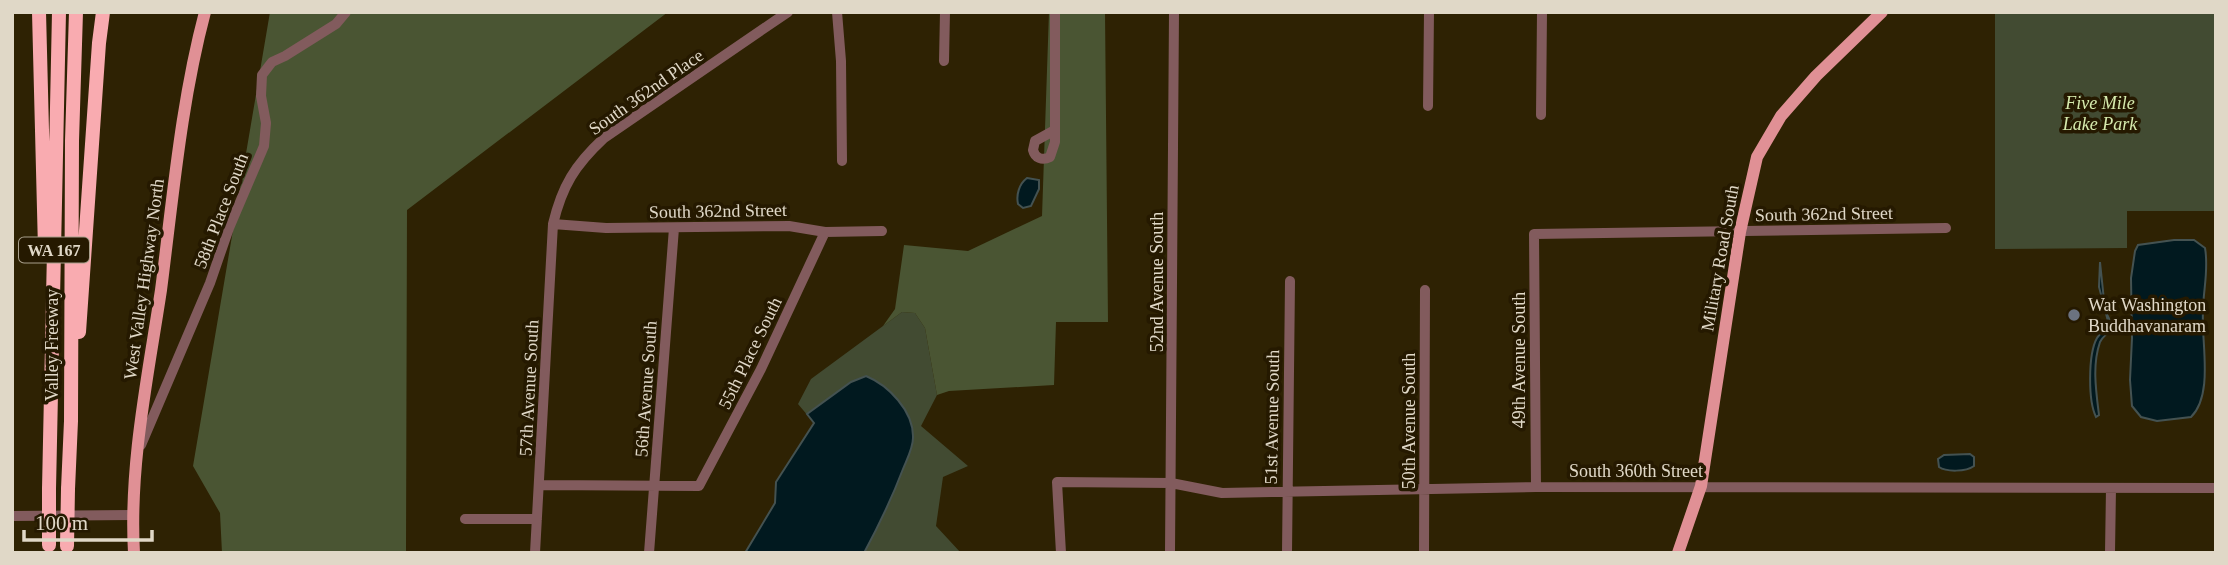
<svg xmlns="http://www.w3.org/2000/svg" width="2228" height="565" viewBox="0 0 2228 565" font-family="'Times New Roman',serif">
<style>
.green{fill:#424b32}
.forest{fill:#4a5533}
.water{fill:#01191f;stroke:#445251;stroke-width:2}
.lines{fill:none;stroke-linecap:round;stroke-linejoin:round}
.minor{stroke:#825b5d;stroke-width:10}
.major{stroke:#e09095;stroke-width:12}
.highway{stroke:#f9abb0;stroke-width:14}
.highway-bridge{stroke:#f9abb0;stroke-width:14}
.worship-dot{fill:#6b7280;stroke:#251900;stroke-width:2.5}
.labels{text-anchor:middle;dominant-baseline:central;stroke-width:7;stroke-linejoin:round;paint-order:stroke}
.shield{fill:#251900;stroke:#a89f8b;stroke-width:2}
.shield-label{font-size:16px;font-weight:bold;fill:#e0d8c7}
.street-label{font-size:18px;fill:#e0d8c7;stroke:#251900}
.park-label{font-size:18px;font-style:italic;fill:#d6ebad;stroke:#251900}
.poi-label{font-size:18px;fill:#e0d8c7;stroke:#251900;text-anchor:start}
</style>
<rect width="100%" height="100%" fill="#2e2203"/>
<!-- green -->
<path class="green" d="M 1995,12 L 2216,12 L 2216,211 L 2127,211 L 2127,248 L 1995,249 Z
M 902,312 L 915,313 L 925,328 L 937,395 L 921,426 L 968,466 L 943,477 L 936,526 L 961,553 L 745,553 L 775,503 L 776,482 L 814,423 L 798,404 L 811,379 Z"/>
<!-- forest -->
<path class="forest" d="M 270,12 L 668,12 L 407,210 L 406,553 L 222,553 L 220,513 L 193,466 Z
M 1049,12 L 1105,12 L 1108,322 L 1056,322 L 1054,385 L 949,391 L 937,395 L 925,328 L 915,313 L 902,312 L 883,326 L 895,309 L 904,245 L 968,251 L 1042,216 Z"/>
<!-- water -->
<path class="water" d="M 1027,178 L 1039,180 L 1039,189 L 1031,206 L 1023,208 L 1018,204 C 1016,195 1019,184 1027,178 Z
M 2174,240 L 2194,240 L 2205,248 C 2209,270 2203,290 2203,312 C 2201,342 2214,394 2191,417 L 2157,421 L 2141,417 L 2132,406 L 2130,380 L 2132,338 L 2131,278 L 2135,251 L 2138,245 Z
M 2100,262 L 2105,310 L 2112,325 C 2110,334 2103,335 2100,342 C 2092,365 2096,391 2099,415 L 2096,417 C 2088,401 2088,354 2097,338 C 2100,333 2105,330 2109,325 L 2099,287 Z
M 866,376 C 888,385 914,411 913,438 C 913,448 907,459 903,469 C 892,498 879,525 864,553 L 745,553 L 775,503 L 776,482 L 814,423 L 807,414 L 851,382 Z
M 1970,454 L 1974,457 L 1974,466 C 1966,472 1946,472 1939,467 L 1938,459 L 1944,455 Z"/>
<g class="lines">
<!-- minor -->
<path class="minor" d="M 837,12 L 841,61 L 842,161
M 944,61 L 945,12
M 1428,106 L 1429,12
M 1541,115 L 1542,12
M 1055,130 L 1035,141 L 1033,150 C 1035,158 1042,161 1050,157 L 1055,142 L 1055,12
M 553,224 L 606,228 L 789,226 L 825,232 L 882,231
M 141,445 L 210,283 L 229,228 L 264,146 L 266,123 L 261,96 L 262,75 L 272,62 L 285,56 L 336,24 L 346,12
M 540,485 L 699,486 L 761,369 L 825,232
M 1536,487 L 1534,234 L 1946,228
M 12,516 L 132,515
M 465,519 L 537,519
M 535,553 L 553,224 C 562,186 575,165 604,138 L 788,12
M 649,553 L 674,228
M 1061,553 L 1057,482 L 1171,483 L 1222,493 L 1536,487 L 2216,488
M 1170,553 L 1174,12
M 1287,553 L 1290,281
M 1424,553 L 1425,290
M 2110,553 L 2111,488"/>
<!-- major -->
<path class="major" d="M 134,553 C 129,465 148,376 161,290 C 173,197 181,102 205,12
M 1678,553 L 1701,486 L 1740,232 L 1757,157 L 1781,116 L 1816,76 L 1882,12"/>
<!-- highway -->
<path class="highway" d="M 39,12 L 45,249
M 79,332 L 99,43 L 103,12
M 49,489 L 59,12
M 68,489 L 71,421 L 72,141 L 76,12"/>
<!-- highway-bridge -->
<path class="highway-bridge" d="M 49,545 L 49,489
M 67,546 L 68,489"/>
</g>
<!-- markers -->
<circle class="worship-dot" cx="2074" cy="315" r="7"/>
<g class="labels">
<!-- shield labels -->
<rect class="shield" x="19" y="237.5" width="70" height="25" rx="5"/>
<g class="shield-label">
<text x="54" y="250">WA 167</text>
</g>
<!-- street labels -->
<g class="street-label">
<text transform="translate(646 92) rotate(-35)">South 362nd Place</text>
<text transform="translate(221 211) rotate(-69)">58th Place South</text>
<text transform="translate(718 211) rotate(-1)">South 362nd Street</text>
<text transform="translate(1824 214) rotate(-1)">South 362nd Street</text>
<text transform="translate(1720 258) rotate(-80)">Military Road South</text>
<text transform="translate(144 279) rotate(-82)">West Valley Highway North</text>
<text transform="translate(1157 282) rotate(-90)">52nd Avenue South</text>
<text transform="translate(52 345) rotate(-90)">Valley Freeway</text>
<text transform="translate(750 353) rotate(-64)">55th Place South</text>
<text transform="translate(1519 360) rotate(-90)">49th Avenue South</text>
<text transform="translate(529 388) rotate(-87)">57th Avenue South</text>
<text transform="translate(646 389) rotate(-86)">56th Avenue South</text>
<text transform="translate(1272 417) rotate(-89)">51st Avenue South</text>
<text transform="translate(1409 421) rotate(-90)">50th Avenue South</text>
<text x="1636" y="471">South 360th Street</text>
</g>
<!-- park labels -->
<g class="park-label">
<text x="2100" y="103">Five Mile<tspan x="2100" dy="21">Lake Park</tspan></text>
</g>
<!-- poi labels -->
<g class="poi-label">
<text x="2088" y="305">Wat Washington<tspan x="2088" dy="21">Buddhavanaram</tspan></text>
</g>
</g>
<!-- border -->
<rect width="2228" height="565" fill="none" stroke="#e0d8c7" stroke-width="28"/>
<!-- scale -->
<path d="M24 530v10h128v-10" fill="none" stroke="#e0d8c7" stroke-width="3.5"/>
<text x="35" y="530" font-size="21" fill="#e0d8c7" stroke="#251900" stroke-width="5" paint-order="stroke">100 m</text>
</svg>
